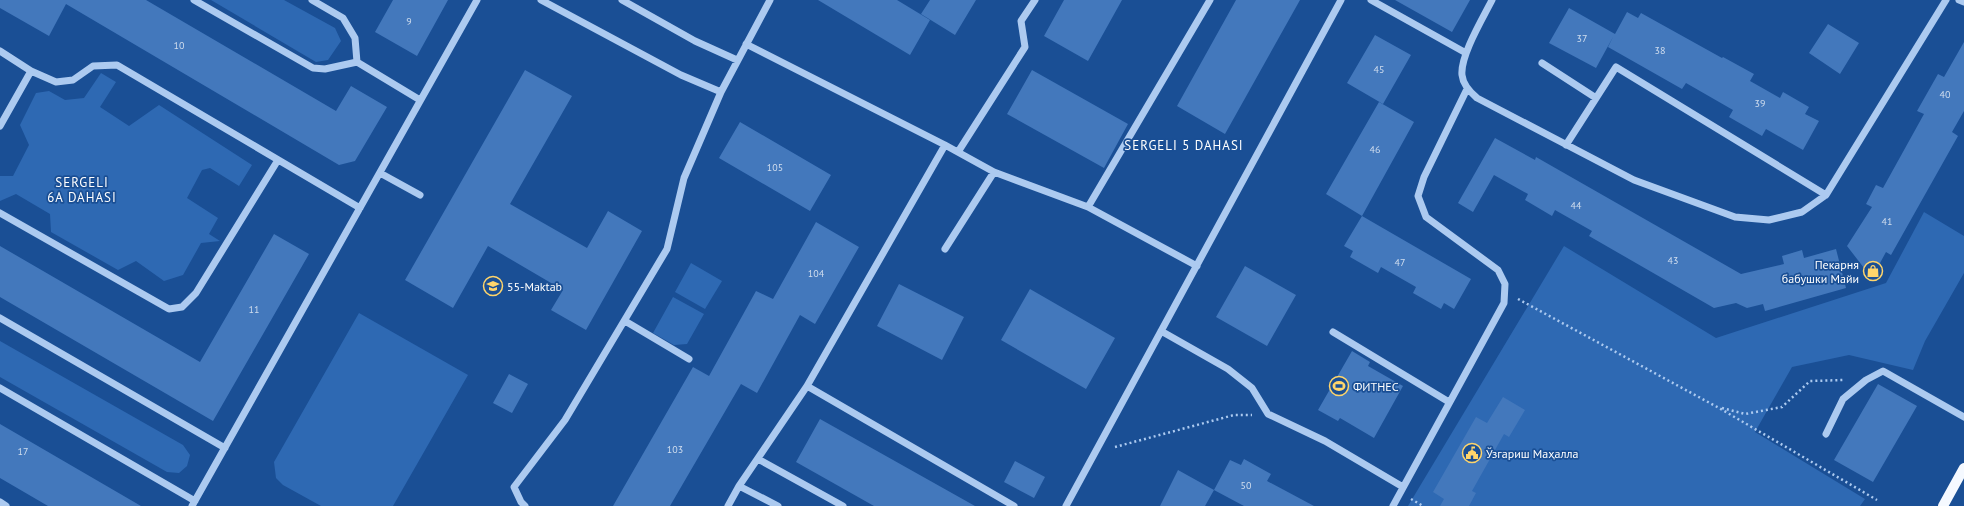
<svg xmlns="http://www.w3.org/2000/svg" width="1964" height="506" viewBox="0 0 1964 506" font-family="'PT Sans',sans-serif">
<style>
.green{fill:#2e69b3}
.building{fill:#4378bc}
.lines{fill:none;stroke-linecap:round;stroke-linejoin:round}
.path{stroke:#accaf0;stroke-width:2.5;stroke-dasharray:2 3;stroke-linecap:butt}
.minor{stroke:#accaf0;stroke-width:7}
.major{stroke:#f5f9ff;stroke-width:10}
.labels{text-anchor:middle;dominant-baseline:central;stroke-width:3.5;stroke-linejoin:round;paint-order:stroke}
.number-label{font-size:10px;fill:#d0ddee}
.poi-label{font-size:12px;fill:#fff;stroke:#1a4f95;text-anchor:start}
.neighbourhood-label{font-size:13px;letter-spacing:1px;fill:#fff;stroke:#1a4f95}
</style>
<rect width="100%" height="100%" fill="#1a4f95"/>
<!-- green -->
<path class="green" d="M 211,0 L 284,0 L 335,28 L 341,41 L 328,60 L 316,62 Z
M 101,73 L 116,82 L 100,107 L 129,126 L 159,105 L 252,165 L 239,186 L 210,168 L 202,170 L 187,198 L 218,218 L 209,234 L 220,241 L 201,243 L 183,275 L 164,281 L 136,261 L 118,270 L 51,232 L 50,214 L 16,194 L 0,201 L 0,176 L 13,176 L 29,145 L 20,125 L 36,93 L 49,91 L 65,100 L 84,98 Z
M 1924,212 L 1964,236 L 1964,273 L 1925,341 L 1913,370 L 1849,355 L 1792,367 L 1755,432 L 1865,499 L 1860,506 L 1408,506 L 1564,246 L 1716,338 L 1886,283 Z
M 691,263 L 722,281 L 705,309 L 675,292 Z
M 673,297 L 704,314 L 687,344 L 674,345 L 653,333 Z
M 359,313 L 468,375 L 393,506 L 321,506 L 283,485 L 276,478 L 274,462 Z
M 0,341 L 183,445 L 190,455 L 187,466 L 179,473 L 167,472 L 0,377 Z"/>
<!-- building -->
<path class="building" d="M 0,0 L 146,0 L 336,111 L 351,86 L 387,107 L 355,161 L 339,165 L 66,4 L 49,36 L 0,8 Z
M 393,0 L 448,0 L 417,56 L 375,32 Z
M 818,0 L 897,0 L 930,20 L 910,55 Z
M 930,0 L 976,0 L 955,35 L 921,14 Z
M 1064,0 L 1122,0 L 1088,61 L 1044,36 Z
M 1236,0 L 1300,0 L 1225,134 L 1177,106 Z
M 1395,0 L 1470,0 L 1452,32 Z
M 1569,8 L 1615,34 L 1627,12 L 1638,18 L 1641,13 L 1722,58 L 1723,57 L 1754,74 L 1750,81 L 1780,98 L 1783,92 L 1809,107 L 1805,114 L 1819,121 L 1803,150 L 1766,129 L 1762,136 L 1729,117 L 1733,110 L 1686,83 L 1682,89 L 1608,47 L 1613,37 L 1596,68 L 1549,43 Z
M 1828,24 L 1859,43 L 1840,74 L 1809,53 Z
M 1375,35 L 1411,55 L 1383,104 L 1347,83 Z
M 1964,42 L 1964,111 L 1952,132 L 1958,136 L 1891,255 L 1886,252 L 1880,263 L 1864,268 L 1847,246 L 1872,207 L 1866,204 L 1876,185 L 1883,188 L 1924,114 L 1917,111 L 1938,74 L 1944,77 Z
M 525,70 L 572,96 L 510,204 L 587,248 L 608,211 L 642,231 L 586,330 L 551,310 L 563,290 L 488,246 L 453,308 L 405,280 Z
M 1032,70 L 1128,124 L 1104,168 L 1007,114 Z
M 1379,102 L 1414,122 L 1362,216 L 1326,194 Z
M 740,122 L 831,175 L 810,211 L 719,158 Z
M 1495,138 L 1535,160 L 1536,157 L 1741,274 L 1784,264 L 1782,256 L 1802,250 L 1804,258 L 1836,249 L 1846,288 L 1765,311 L 1763,304 L 1747,308 L 1736,303 L 1714,308 L 1589,236 L 1592,231 L 1555,210 L 1552,216 L 1525,200 L 1528,194 L 1494,175 L 1473,212 L 1458,203 Z
M 1362,216 L 1471,279 L 1454,309 L 1444,303 L 1441,309 L 1413,293 L 1416,287 L 1381,267 L 1378,273 L 1350,257 L 1353,251 L 1344,246 Z
M 816,222 L 859,247 L 815,324 L 800,315 L 757,393 L 741,384 L 670,506 L 613,506 L 693,367 L 709,376 L 756,291 L 773,299 Z
M 274,234 L 309,254 L 213,421 L 0,297 L 0,246 L 200,362 Z
M 1245,266 L 1296,295 L 1267,346 L 1216,317 Z
M 899,284 L 964,317 L 942,360 L 877,326 Z
M 1030,289 L 1115,338 L 1086,389 L 1001,340 Z
M 1352,351 L 1370,362 L 1368,366 L 1403,386 L 1374,438 L 1340,418 L 1338,421 L 1318,410 Z
M 509,374 L 528,384 L 512,413 L 493,403 Z
M 1878,384 L 1917,406 L 1873,482 L 1834,460 Z
M 1503,397 L 1525,410 L 1509,437 L 1504,434 L 1472,491 L 1476,493 L 1469,506 L 1440,506 L 1444,499 L 1433,492 L 1476,417 L 1487,423 Z
M 820,419 L 975,506 L 874,506 L 796,462 Z
M 0,424 L 141,506 L 48,506 L 0,478 Z
M 1244,459 L 1271,474 L 1267,481 L 1314,506 L 1244,506 L 1214,490 L 1230,460 L 1241,465 Z
M 1015,461 L 1045,477 L 1034,498 L 1004,482 Z
M 1178,470 L 1214,490 L 1205,506 L 1160,506 Z"/>
<g class="lines">
<!-- path -->
<path class="path" d="M 1518,299 L 1719,408 L 1877,500
M 1722,408 L 1745,414 L 1782,407 L 1810,381 L 1844,380
M 1115,447 L 1234,415 L 1252,415
M 1411,499 L 1423,506"/>
<!-- minor -->
<path class="minor" d="M 194,0 L 313,68 L 325,69 L 357,62
M 312,0 L 343,18 L 355,38 L 357,62 L 420,100
M 541,0 L 681,75 L 721,92
M 622,0 L 695,41 L 737,60
M 1371,0 L 1466,53
M 1492,0 C 1483,18 1460,56 1462,75 C 1463,85 1470,92 1477,98 L 1634,180 L 1735,217 L 1769,220 L 1802,212 L 1826,195 L 1946,0
M 1959,0 L 1964,2
M 746,44 L 945,145 L 994,172 L 1088,207 L 1197,266
M 0,51 L 31,71 L 56,82 L 73,80 L 93,66 L 117,65 L 360,208
M 1542,63 L 1596,98
M 0,126 L 31,71
M 1566,145 L 1616,67 L 1826,195
M 958,152 L 1025,47 L 1021,21 L 1035,0
M 380,173 L 420,195
M 1088,207 L 1210,0
M 0,213 L 169,309 L 182,307 L 196,293 L 278,160
M 945,249 L 994,172
M 0,318 L 225,448
M 625,321 L 689,359
M 1161,331 L 1228,369 L 1252,388 L 1268,414 L 1325,441 L 1403,487
M 1333,332 L 1449,402
M 807,386 L 1014,506
M 0,388 L 195,501
M 1826,434 L 1843,399 L 1866,380 L 1883,371 L 1964,417
M 758,459 L 843,506
M 739,486 L 778,506
M 0,502 L 6,506
M 192,506 L 477,0
M 525,506 L 521,502 L 514,487 L 565,420 L 667,249 L 684,178 L 721,92 L 770,0
M 728,506 L 739,486 L 807,386 L 945,145
M 1066,506 L 1341,0
M 1393,506 L 1504,303 L 1505,284 L 1498,270 L 1426,217 L 1418,196 L 1424,177 L 1467,89"/>
<!-- major -->
<path class="major" d="M 1943,506 L 1964,468"/>
</g>
<!-- icons -->
<defs>
<g id="shop-ring" transform="scale(1)"><circle r="9.5" fill="#1a4f95" stroke="#ffd56b" stroke-width="1.5"/><path d="M-5-2.5h2.3a2.7 3.5 0 0 1 5.4 0H5L5.5 6h-11ZM-1.5-2.5h3a1.5 2.3 0 0 0-3 0Z" fill="#ffd56b"/></g>
<g id="school-ring" transform="scale(1)"><circle r="9.5" fill="#1a4f95" stroke="#ffd56b" stroke-width="1.5"/><path d="M0-5L7-2L0 1L-7-2ZM-4 1L0 2.5L4 1V4Q0 6-4 4Z" fill="#ffd56b"/></g>
<g id="stadium-ring" transform="scale(1)"><circle r="9.5" fill="#1a4f95" stroke="#ffd56b" stroke-width="1.5"/><path d="M0-5a6.5 5 0 1 0 0 10a6.5 5 0 1 0 0-10ZM-3.5-1.8h7v3.6h-7Z" fill="#ffd56b"/></g>
<g id="civic-ring" transform="scale(1)"><circle r="9.5" fill="#1a4f95" stroke="#ffd56b" stroke-width="1.5"/><path d="M-.6-6.5H3V-4.5H.6V-3L4-1V1h2V6H-6V1h2V-1L-.6-3ZM-1.2 2.5V6h2.4V2.5Z" fill="#ffd56b"/></g>
</defs>
<g fill-rule="evenodd">
<use href="#shop-ring" x="1873" y="271"/>
<use href="#school-ring" x="493" y="286"/>
<use href="#stadium-ring" x="1339" y="386"/>
<use href="#civic-ring" x="1472" y="453"/>
</g>
<g class="labels">
<!-- number labels -->
<g class="number-label">
<text x="409" y="21">9</text>
<text x="1582" y="38">37</text>
<text x="179" y="45">10</text>
<text x="1660" y="50">38</text>
<text x="1379" y="69">45</text>
<text x="1945" y="94">40</text>
<text x="1760" y="103">39</text>
<text x="1375" y="149">46</text>
<text x="775" y="167">105</text>
<text x="1576" y="205">44</text>
<text x="1887" y="221">41</text>
<text x="1673" y="260">43</text>
<text x="1400" y="262">47</text>
<text x="816" y="273">104</text>
<text x="254" y="309">11</text>
<text x="675" y="449">103</text>
<text x="23" y="451">17</text>
<text x="1246" y="485">50</text>
</g>
<!-- poi labels -->
<g class="poi-label">
<text x="1859" y="264" text-anchor="end">Пекарня<tspan x="1859" dy="14">бабушки Майи</tspan></text>
<text x="507" y="286">55-Maktab</text>
<text x="1353" y="386">ФИТНЕС</text>
<text x="1486" y="453">Ўзгариш Маҳалла</text>
</g>
<!-- neighbourhood labels -->
<g class="neighbourhood-label">
<text x="1184" y="145">SERGELI 5 DAHASI</text>
<text x="82" y="182">SERGELI<tspan x="82" dy="15">6A DAHASI</tspan></text>
</g>
</g>
</svg>
